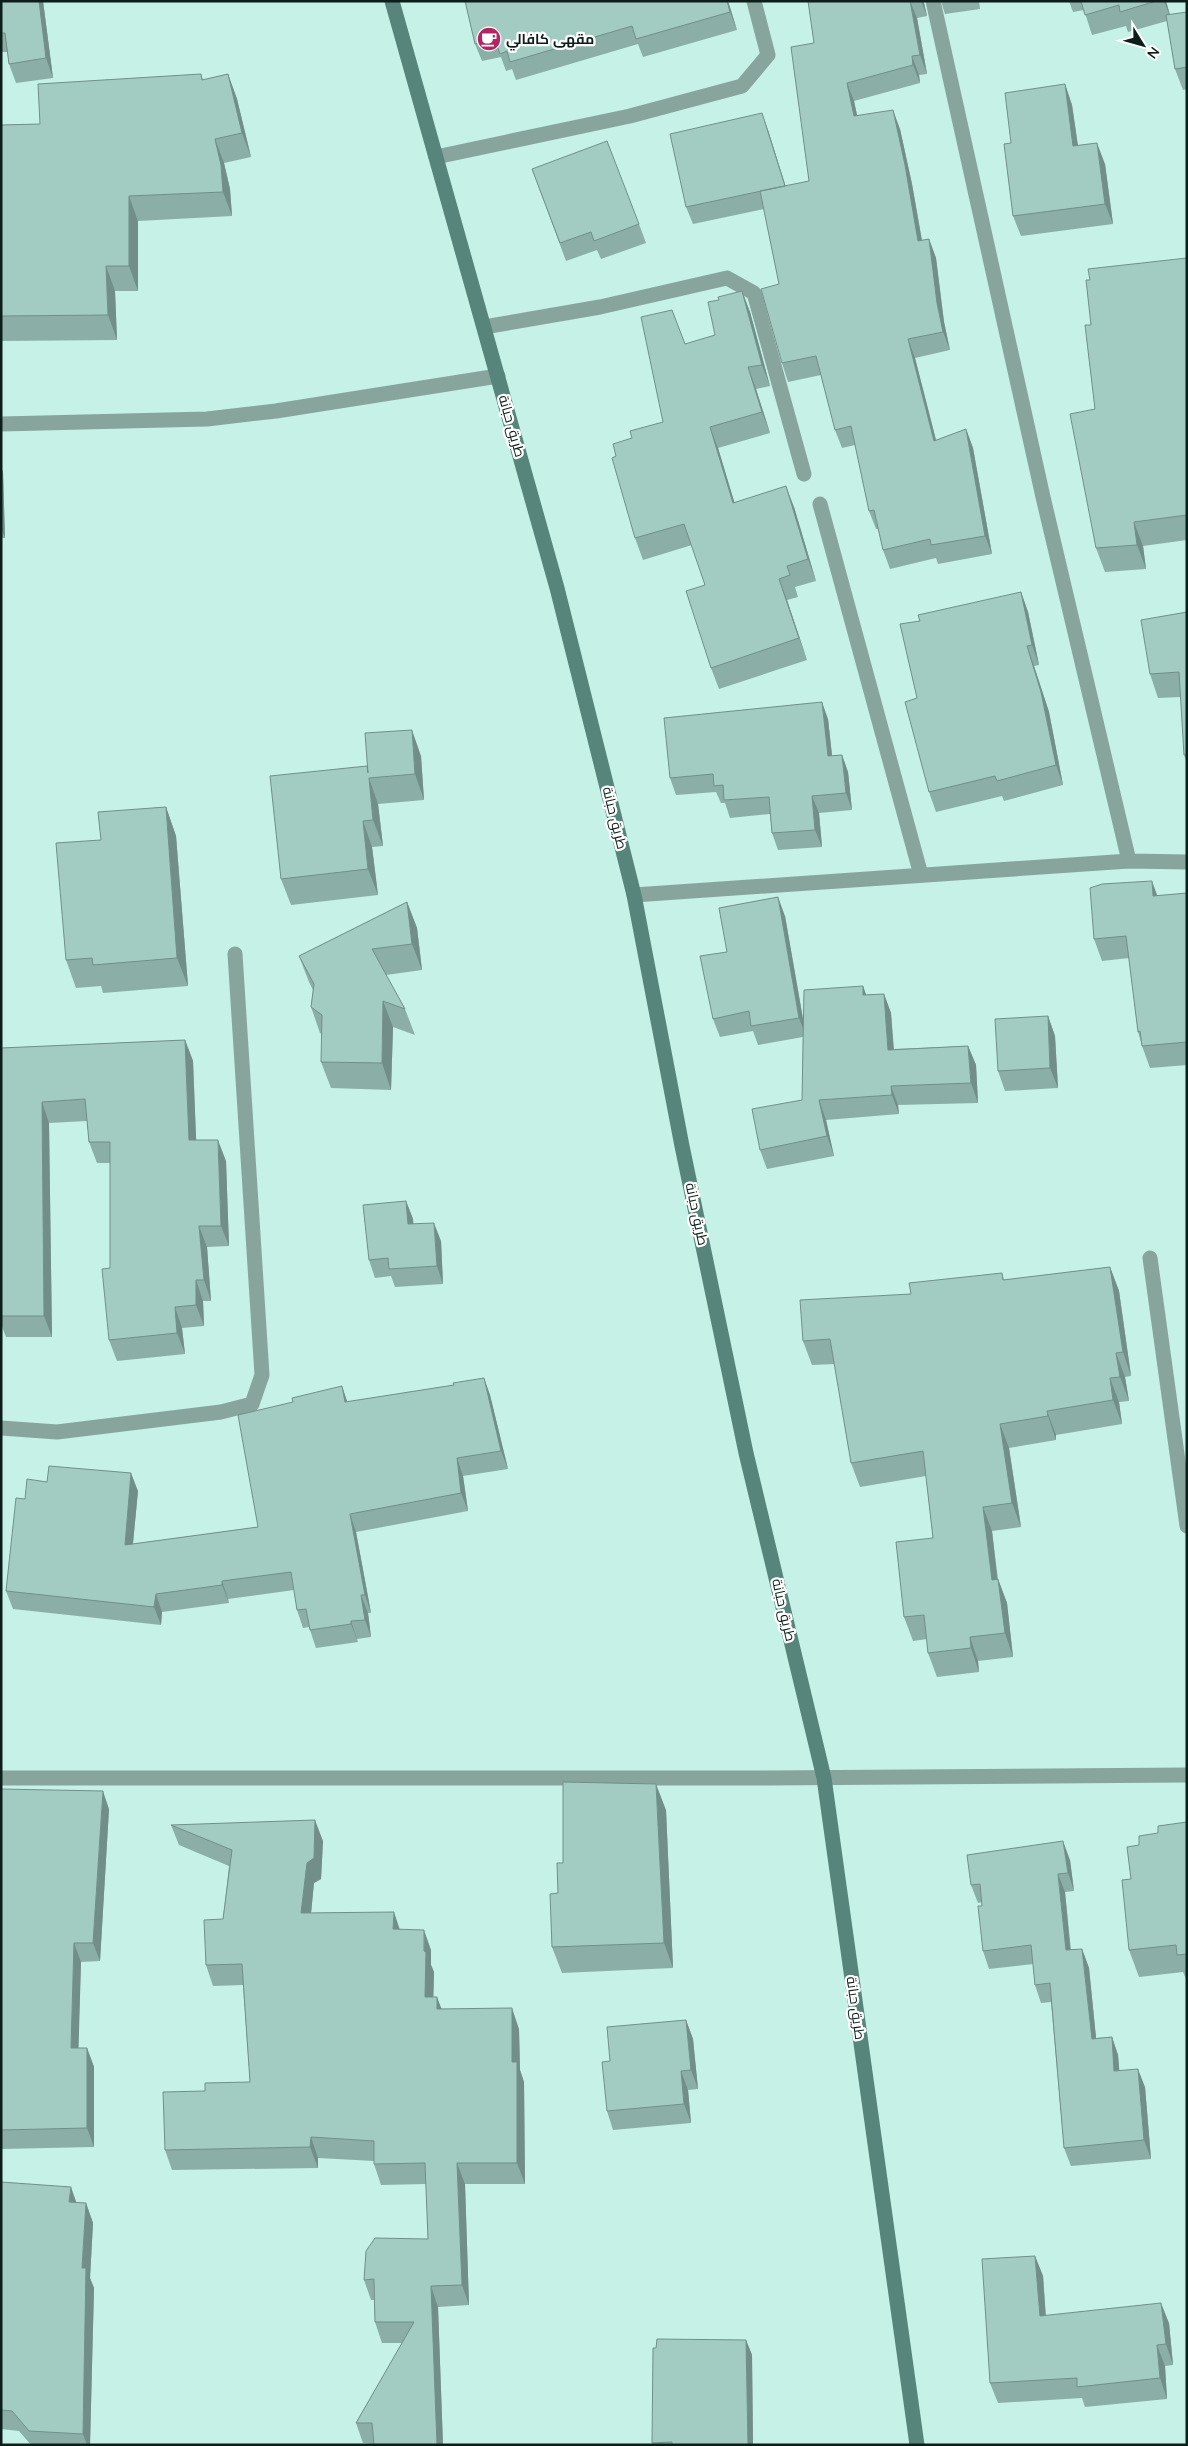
<svg xmlns="http://www.w3.org/2000/svg" width="1188" height="2446" viewBox="0 0 1188 2446" font-family="Quicksand,Cairo,sans-serif">
<style>
.lines{fill:none;stroke-linecap:round;stroke-linejoin:round}
.street{stroke:#87a59d;stroke-width:15}
.secondary{stroke:#57847b;stroke-width:15}
.wall{fill:#8bafa7}
.shaded-wall{fill:#718f88}
.building{fill:#a2ccc2;stroke:#718f88}
.labels{text-anchor:middle;dominant-baseline:central;stroke-width:4.5;stroke-linejoin:round;paint-order:stroke}
.poi-label{font-size:14px;font-weight:bold;fill:#0d1e1a;stroke:#fff;text-anchor:start}
.street-label{font-size:14px;fill:#0d1e1a;stroke:#fff}
</style>
<rect width="100%" height="100%" fill="#c6f1e7"/>
<g class="lines">
<!-- street -->
<path class="street" d="M 436,157 L 630,116 L 742,86 L 768,55 L 754,1
M 484,327 L 600,307 L 727,278 L 754,293 L 804,474
M 1,424 L 207,419 L 276,411 L 498,376
M 820,504 L 921,875
M 1129,861 L 1187,862
M 634,895 L 1129,861 L 1043,497 L 933,1
M 1150,1258 L 1187,1526
M 1,1428 L 57,1432 L 221,1412 L 252,1404 L 262,1375 L 235,954
M 1,1778 L 765,1778 L 1187,1775"/>
<!-- secondary -->
<path class="secondary" d="M 392,1 L 557,588 L 634,895 L 682,1146 L 746,1453 L 824,1778 L 917,2445"/>
</g>
<!-- wall -->
<path class="wall" d="M 1,1 L 43,1 L 53,78 L 16,83 L 9,64 L 8,52 L 1,52 Z
M 465,1 L 728,1 L 737,30 L 643,57 L 638,44 L 516,80 L 512,69 L 506,71 L 501,57 L 482,61 L 475,44 Z
M 808,1 L 924,1 L 924,3 L 927,16 L 917,18 L 927,74 L 919,75 L 920,83 L 854,101 L 857,115 L 900,129 L 912,184 L 922,240 L 929,239 L 936,258 L 944,322 L 950,350 L 915,358 L 936,440 L 966,429 L 973,448 L 992,554 L 938,564 L 936,558 L 890,569 L 883,550 L 878,529 L 876,529 L 869,511 L 855,445 L 842,448 L 835,430 L 821,375 L 788,382 L 782,363 L 779,284 L 764,209 L 693,224 L 686,207 L 768,130 L 785,186 L 809,181 L 814,43 Z
M 941,1 L 979,1 L 980,9 L 945,14 Z
M 1069,1 L 1166,1 L 1170,15 L 1187,12 L 1187,89 L 1183,90 L 1175,69 L 1167,21 L 1128,32 L 1126,26 L 1092,35 L 1084,10 L 1073,12 Z
M 201,74 L 203,80 L 228,74 L 237,99 L 251,157 L 224,163 L 230,189 L 232,216 L 138,221 L 138,291 L 115,291 L 117,340 L 1,341 L 1,125 L 40,124 Z
M 1065,84 L 1072,105 L 1078,146 L 1105,164 L 1113,224 L 1021,236 L 1013,216 L 1011,143 Z
M 532,169 L 639,224 L 646,243 L 601,259 L 597,250 L 566,261 Z
M 1187,258 L 1187,540 L 1143,546 L 1146,569 L 1105,572 L 1096,548 L 1095,409 Z
M 742,291 L 750,312 L 770,386 L 756,389 L 770,433 L 718,448 L 734,502 L 794,507 L 816,581 L 795,587 L 798,597 L 787,600 L 807,660 L 719,689 L 711,668 L 705,585 L 692,545 L 643,560 L 635,538 L 616,456 L 632,438 L 663,422 L 715,335 L 719,300 Z
M 1,467 L 3,472 L 5,538 L 1,538 Z
M 1021,592 L 1028,612 L 1039,665 L 1034,666 L 1049,712 L 1063,785 L 1004,801 L 1002,796 L 936,812 L 929,792 L 917,698 L 920,621 Z
M 1187,612 L 1187,763 L 1184,755 L 1181,697 L 1158,698 L 1150,674 Z
M 828,719 L 832,756 L 842,755 L 848,772 L 852,810 L 819,813 L 822,847 L 778,850 L 772,833 L 770,814 L 730,818 L 725,803 L 721,803 L 716,792 L 676,795 L 670,778 Z
M 421,756 L 424,800 L 378,804 L 383,846 L 372,847 L 378,895 L 291,905 L 281,879 L 367,766 Z
M 166,807 L 176,836 L 188,986 L 103,993 L 101,986 L 76,988 L 66,960 L 101,840 Z
M 1187,893 L 1187,1065 L 1150,1068 L 1142,1046 L 1141,1042 L 1138,1032 L 1129,958 L 1102,961 L 1094,939 L 1157,896 Z
M 407,902 L 417,928 L 422,970 L 386,975 L 405,1009 L 415,1035 L 393,1027 L 391,1090 L 331,1088 L 321,1062 L 322,1034 L 320,1033 L 311,1007 L 313,990 L 309,982 L 299,956 Z
M 785,916 L 803,1019 L 863,986 L 866,995 L 884,994 L 891,1013 L 894,1049 L 968,1046 L 976,1065 L 978,1103 L 898,1105 L 899,1114 L 826,1120 L 834,1156 L 767,1169 L 760,1150 L 802,1100 L 803,1037 L 758,1045 L 753,1031 L 720,1037 L 713,1019 L 727,952 Z
M 1048,1016 L 1055,1036 L 1058,1088 L 1005,1091 L 998,1071 Z
M 185,1040 L 193,1061 L 196,1140 L 226,1161 L 229,1246 L 207,1247 L 211,1301 L 203,1301 L 204,1326 L 182,1328 L 185,1354 L 117,1361 L 109,1340 L 110,1268 L 110,1163 L 97,1163 L 89,1142 L 87,1121 L 49,1123 L 52,1337 L 6,1337 L 1,1324 L 1,1048 Z
M 406,1201 L 413,1219 L 413,1224 L 441,1241 L 443,1284 L 395,1287 L 391,1276 L 375,1278 L 369,1260 Z
M 1110,1267 L 1119,1291 L 1131,1376 L 1125,1377 L 1129,1401 L 1119,1402 L 1122,1424 L 1056,1435 L 1056,1440 L 1009,1448 L 1021,1527 L 992,1531 L 998,1579 L 1007,1603 L 1013,1657 L 978,1661 L 979,1672 L 937,1677 L 928,1653 L 927,1639 L 913,1641 L 904,1617 L 933,1538 L 926,1476 L 860,1487 L 851,1463 L 835,1364 L 812,1365 L 803,1341 L 911,1294 L 1002,1273 L 1004,1280 Z
M 484,1378 L 490,1395 L 508,1469 L 463,1476 L 468,1511 L 356,1532 L 371,1613 L 368,1613 L 371,1637 L 357,1639 L 358,1642 L 316,1648 L 309,1627 L 303,1628 L 297,1610 L 294,1590 L 228,1599 L 229,1603 L 162,1612 L 161,1625 L 13,1609 L 6,1591 L 25,1499 L 138,1491 L 133,1544 L 258,1527 L 293,1402 L 342,1386 L 347,1402 L 454,1385 Z
M 1,1789 L 109,1809 L 100,1961 L 81,1962 L 78,2048 L 87,2048 L 94,2067 L 94,2147 L 1,2149 Z
M 666,1810 L 673,1968 L 562,1973 L 552,1947 L 558,1893 Z
M 1187,1822 L 1187,1981 L 1183,1972 L 1139,1977 L 1129,1950 L 1131,1879 L 1158,1833 Z
M 171,1825 L 323,1841 L 321,1879 L 314,1883 L 311,1913 L 400,1929 L 431,1950 L 431,1965 L 434,1972 L 433,1997 L 442,2009 L 519,2029 L 520,2070 L 524,2082 L 525,2184 L 465,2184 L 469,2305 L 438,2307 L 443,2445 L 374,2445 L 374,2444 L 363,2443 L 356,2423 L 402,2343 L 382,2343 L 375,2322 L 374,2300 L 371,2300 L 364,2280 L 428,2239 L 426,2184 L 381,2185 L 374,2164 L 374,2161 L 318,2158 L 318,2168 L 172,2170 L 165,2150 L 205,2091 L 250,2082 L 243,1985 L 213,1986 L 206,1965 L 223,1919 L 229,1866 L 179,1845 Z
M 1070,1860 L 1074,1891 L 1065,1892 L 1071,1950 L 1082,1949 L 1089,1968 L 1096,2038 L 1112,2037 L 1118,2055 L 1119,2071 L 1145,2087 L 1151,2159 L 1071,2166 L 1064,2148 L 1051,2002 L 1041,2003 L 1035,1985 L 1033,1964 L 989,1969 L 983,1951 L 982,1902 L 978,1903 L 971,1885 Z
M 686,2020 L 693,2039 L 698,2089 L 688,2090 L 691,2123 L 613,2130 L 607,2111 L 610,2061 Z
M 1,2182 L 76,2203 L 86,2203 L 93,2223 L 90,2278 L 94,2288 L 90,2445 L 31,2445 L 19,2431 L 1,2429 Z
M 1035,2256 L 1043,2276 L 1046,2316 L 1169,2323 L 1173,2365 L 1165,2366 L 1167,2399 L 1085,2407 L 1082,2398 L 998,2403 L 990,2383 Z
M 746,2340 L 752,2355 L 753,2445 L 653,2445 L 652,2443 Z"/>
<!-- shaded-wall -->
<path class="shaded-wall" d="M 39,1 L 43,1 L 53,78 L 46,58 Z
M 727,1 L 728,1 L 737,30 L 730,12 Z
M 910,1 L 917,18 L 927,74 L 920,55 Z
M 921,1 L 924,1 L 924,3 L 927,16 Z
M 1164,1 L 1166,1 L 1171,19 Z
M 912,56 L 919,75 L 920,83 L 913,65 Z
M 228,74 L 237,99 L 251,157 L 242,133 Z
M 847,83 L 854,101 L 861,134 L 854,116 Z
M 1065,84 L 1072,105 L 1081,167 L 1073,146 Z
M 893,110 L 900,129 L 912,184 L 925,259 L 918,241 Z
M 762,113 L 768,130 L 791,203 L 785,186 Z
M 215,139 L 224,163 L 230,189 L 232,216 L 223,192 Z
M 1097,143 L 1105,164 L 1113,224 L 1105,204 Z
M 129,196 L 138,221 L 138,291 L 129,266 Z
M 929,239 L 936,258 L 944,322 L 950,350 L 943,332 L 937,303 Z
M 106,266 L 115,291 L 117,340 L 108,315 Z
M 742,291 L 750,312 L 770,386 L 762,365 Z
M 908,339 L 915,358 L 941,460 L 934,441 Z
M 748,367 L 756,389 L 770,433 L 762,412 Z
M 710,427 L 718,448 L 741,524 L 733,503 Z
M 966,429 L 973,448 L 992,554 L 985,536 Z
M 1,467 L 3,472 L 5,538 L 1,528 Z
M 786,486 L 794,507 L 816,581 L 808,559 Z
M 1134,522 L 1143,546 L 1146,569 L 1137,545 Z
M 779,579 L 787,600 L 807,660 L 799,638 Z
M 1021,592 L 1028,612 L 1039,665 L 1032,645 Z
M 1027,646 L 1034,666 L 1049,712 L 1063,785 L 1056,765 Z
M 822,702 L 828,719 L 834,773 L 828,756 Z
M 412,730 L 421,756 L 424,800 L 415,774 Z
M 842,755 L 848,772 L 852,810 L 846,793 Z
M 369,778 L 378,804 L 383,846 L 373,820 Z
M 812,796 L 819,813 L 822,847 L 815,830 Z
M 166,807 L 176,836 L 188,986 L 177,958 Z
M 363,821 L 372,847 L 378,895 L 368,869 Z
M 1152,881 L 1160,903 L 1153,896 Z
M 778,897 L 785,916 L 806,1036 L 799,1018 Z
M 407,902 L 417,928 L 422,970 L 412,944 Z
M 863,986 L 870,1006 L 863,995 Z
M 884,994 L 891,1013 L 895,1069 L 888,1050 Z
M 383,1001 L 393,1027 L 391,1090 L 382,1063 Z
M 1048,1016 L 1055,1036 L 1058,1088 L 1050,1068 Z
M 185,1040 L 193,1061 L 197,1161 L 189,1140 Z
M 968,1046 L 976,1065 L 978,1103 L 971,1083 Z
M 891,1086 L 898,1105 L 899,1114 L 892,1095 Z
M 819,1100 L 826,1120 L 834,1156 L 827,1136 Z
M 42,1102 L 49,1123 L 52,1337 L 44,1316 Z
M 218,1140 L 226,1161 L 229,1246 L 221,1226 Z
M 406,1201 L 413,1219 L 415,1242 L 408,1224 Z
M 434,1223 L 441,1241 L 443,1284 L 437,1266 Z
M 199,1226 L 207,1247 L 211,1301 L 204,1280 Z
M 1110,1267 L 1119,1291 L 1131,1376 L 1123,1352 Z
M 196,1280 L 203,1301 L 204,1326 L 196,1305 Z
M 175,1307 L 182,1328 L 185,1354 L 177,1333 Z
M 1116,1353 L 1125,1377 L 1129,1401 L 1120,1377 Z
M 484,1378 L 490,1395 L 508,1469 L 501,1451 Z
M 1110,1378 L 1119,1402 L 1122,1424 L 1113,1400 Z
M 342,1386 L 348,1404 L 345,1402 Z
M 1047,1411 L 1056,1435 L 1056,1440 L 1048,1416 Z
M 1000,1424 L 1009,1448 L 1021,1527 L 1012,1503 Z
M 457,1458 L 463,1476 L 468,1511 L 461,1493 Z
M 131,1473 L 138,1491 L 131,1563 L 125,1545 Z
M 983,1507 L 992,1531 L 1000,1604 L 992,1580 Z
M 350,1514 L 356,1532 L 371,1613 L 365,1595 Z
M 998,1579 L 1007,1603 L 1013,1657 L 1005,1633 Z
M 222,1581 L 228,1599 L 229,1603 L 222,1585 Z
M 156,1594 L 162,1612 L 161,1625 L 154,1607 Z
M 361,1595 L 368,1613 L 371,1637 L 365,1620 Z
M 351,1621 L 358,1642 L 351,1624 Z
M 970,1637 L 978,1661 L 979,1672 L 971,1648 Z
M 656,1784 L 666,1810 L 673,1968 L 664,1943 Z
M 103,1791 L 109,1809 L 100,1961 L 93,1943 Z
M 315,1820 L 323,1841 L 321,1879 L 314,1883 L 309,1934 L 301,1913 L 307,1863 Z
M 1063,1841 L 1070,1860 L 1074,1891 L 1068,1873 Z
M 1058,1874 L 1065,1892 L 1072,1968 L 1066,1950 Z
M 394,1912 L 401,1933 L 393,1929 Z
M 424,1930 L 431,1950 L 431,1965 L 434,1972 L 433,2017 L 425,1997 Z
M 74,1943 L 81,1962 L 78,2067 L 71,2048 Z
M 1082,1949 L 1089,1968 L 1098,2057 L 1092,2039 Z
M 437,1997 L 445,2018 L 437,2009 Z
M 512,2008 L 519,2029 L 520,2070 L 524,2082 L 525,2184 L 517,2163 L 512,2062 Z
M 686,2020 L 693,2039 L 698,2089 L 691,2070 Z
M 1112,2037 L 1118,2055 L 1121,2089 L 1114,2071 Z
M 87,2048 L 94,2067 L 94,2147 L 87,2128 Z
M 1138,2069 L 1145,2087 L 1151,2159 L 1144,2140 Z
M 681,2071 L 688,2090 L 691,2123 L 684,2104 Z
M 311,2137 L 318,2158 L 318,2168 L 310,2147 Z
M 457,2163 L 465,2184 L 469,2305 L 462,2285 Z
M 71,2187 L 78,2207 L 69,2202 Z
M 86,2203 L 93,2223 L 90,2278 L 94,2288 L 90,2445 L 87,2445 L 83,2434 L 82,2268 Z
M 1035,2256 L 1043,2276 L 1047,2337 L 1040,2316 Z
M 431,2286 L 438,2307 L 443,2445 L 437,2445 Z
M 1161,2303 L 1169,2323 L 1173,2365 L 1166,2344 Z
M 746,2340 L 752,2355 L 753,2445 L 748,2445 Z
M 1157,2345 L 1165,2366 L 1167,2399 L 1160,2378 Z"/>
<!-- building -->
<path class="building" d="M 1,1 L 39,1 L 46,58 L 9,64 L 5,33 L 1,33 Z
M 465,1 L 727,1 L 730,12 L 636,39 L 632,26 L 510,62 L 507,51 L 500,54 L 495,39 L 475,44 Z
M 808,1 L 910,1 L 920,55 L 912,56 L 913,65 L 847,83 L 854,116 L 893,110 L 905,165 L 918,241 L 929,239 L 937,303 L 943,332 L 908,339 L 934,441 L 966,429 L 985,536 L 931,545 L 930,539 L 883,550 L 874,510 L 869,511 L 851,426 L 835,430 L 816,356 L 782,363 L 761,289 L 779,284 L 760,191 L 809,181 L 791,47 L 814,43 Z
M 1081,1 L 1156,1 L 1120,12 L 1119,5 L 1085,15 Z
M 1187,12 L 1187,67 L 1175,69 L 1166,15 Z
M 201,74 L 202,80 L 228,74 L 242,133 L 215,139 L 221,165 L 223,192 L 129,196 L 129,266 L 106,266 L 108,315 L 1,316 L 1,125 L 40,124 L 38,84 Z
M 1065,84 L 1073,146 L 1097,143 L 1105,204 L 1013,216 L 1004,144 L 1011,143 L 1005,93 Z
M 762,113 L 785,186 L 686,207 L 670,134 Z
M 607,141 L 639,224 L 594,241 L 591,232 L 560,243 L 532,169 Z
M 1187,258 L 1187,515 L 1134,522 L 1137,545 L 1096,548 L 1070,414 L 1095,409 L 1085,325 L 1091,325 L 1086,280 L 1090,280 L 1088,269 Z
M 742,291 L 762,365 L 748,367 L 762,412 L 710,427 L 733,503 L 786,486 L 808,559 L 787,566 L 790,575 L 779,579 L 799,638 L 711,668 L 686,591 L 705,585 L 684,524 L 635,538 L 612,458 L 616,456 L 613,444 L 632,438 L 630,431 L 663,422 L 641,317 L 672,310 L 685,344 L 715,335 L 708,302 L 719,300 L 718,297 Z
M 1021,592 L 1032,645 L 1027,646 L 1041,692 L 1056,765 L 997,781 L 995,776 L 929,792 L 905,702 L 917,698 L 900,624 L 920,621 L 918,615 Z
M 1187,612 L 1187,755 L 1184,755 L 1179,672 L 1150,674 L 1141,620 Z
M 822,702 L 828,756 L 842,755 L 846,793 L 812,796 L 815,830 L 772,833 L 769,797 L 724,800 L 723,785 L 714,786 L 713,774 L 670,778 L 664,718 Z
M 412,730 L 415,774 L 369,778 L 373,820 L 363,821 L 368,869 L 281,879 L 270,776 L 367,766 L 368,773 L 365,733 Z
M 166,807 L 177,958 L 93,965 L 92,958 L 66,960 L 56,843 L 101,840 L 98,812 Z
M 1152,881 L 1153,896 L 1187,893 L 1187,1042 L 1142,1046 L 1140,1031 L 1138,1032 L 1126,936 L 1094,939 L 1090,888 L 1102,884 Z
M 778,897 L 799,1018 L 751,1026 L 749,1011 L 713,1019 L 700,956 L 727,952 L 719,908 Z
M 407,902 L 412,944 L 372,949 L 405,1009 L 383,1001 L 382,1063 L 321,1062 L 322,1015 L 311,1007 L 314,984 L 299,956 Z
M 863,986 L 863,995 L 884,994 L 888,1050 L 968,1046 L 971,1083 L 891,1086 L 892,1095 L 819,1100 L 827,1136 L 760,1150 L 752,1109 L 802,1100 L 804,990 Z
M 1048,1016 L 1050,1068 L 998,1071 L 995,1019 Z
M 185,1040 L 189,1140 L 218,1140 L 221,1226 L 199,1226 L 204,1280 L 196,1280 L 196,1305 L 175,1307 L 177,1333 L 109,1340 L 102,1269 L 110,1268 L 110,1142 L 89,1142 L 85,1099 L 42,1102 L 44,1316 L 1,1316 L 1,1048 Z
M 406,1201 L 408,1224 L 434,1223 L 437,1266 L 389,1269 L 388,1258 L 369,1260 L 363,1205 Z
M 1110,1267 L 1123,1352 L 1116,1353 L 1120,1377 L 1110,1378 L 1113,1400 L 1047,1411 L 1048,1416 L 1000,1424 L 1012,1503 L 983,1507 L 992,1580 L 998,1579 L 1005,1633 L 970,1637 L 971,1648 L 928,1653 L 924,1615 L 904,1617 L 896,1542 L 933,1538 L 923,1451 L 851,1463 L 830,1339 L 803,1341 L 800,1300 L 911,1294 L 909,1283 L 1002,1273 L 1003,1280 Z
M 484,1378 L 501,1451 L 457,1458 L 461,1493 L 350,1514 L 365,1595 L 361,1595 L 365,1620 L 351,1621 L 351,1624 L 310,1630 L 306,1609 L 297,1610 L 291,1572 L 222,1581 L 222,1585 L 156,1594 L 154,1607 L 6,1591 L 16,1498 L 25,1499 L 27,1479 L 47,1482 L 49,1466 L 131,1473 L 125,1545 L 258,1527 L 238,1415 L 293,1402 L 292,1398 L 342,1386 L 345,1402 L 454,1385 L 453,1383 Z
M 563,1782 L 656,1784 L 664,1943 L 552,1947 L 550,1894 L 558,1893 L 557,1863 L 563,1863 Z
M 1,1789 L 103,1791 L 93,1943 L 74,1943 L 71,2048 L 87,2048 L 87,2128 L 1,2130 Z
M 315,1820 L 314,1858 L 307,1863 L 301,1913 L 394,1912 L 393,1929 L 424,1930 L 424,1951 L 426,1952 L 425,1997 L 437,1997 L 437,2009 L 512,2008 L 512,2062 L 517,2062 L 517,2163 L 457,2163 L 462,2285 L 431,2286 L 437,2445 L 374,2445 L 372,2423 L 356,2423 L 414,2322 L 375,2322 L 374,2279 L 364,2280 L 366,2251 L 375,2238 L 428,2239 L 425,2163 L 374,2164 L 374,2141 L 311,2137 L 310,2147 L 165,2150 L 163,2092 L 205,2091 L 205,2083 L 250,2082 L 242,1964 L 206,1965 L 204,1920 L 223,1919 L 232,1850 L 171,1825 Z
M 1187,1822 L 1187,1954 L 1177,1955 L 1176,1945 L 1129,1950 L 1122,1880 L 1131,1879 L 1127,1847 L 1139,1845 L 1139,1836 L 1158,1833 L 1158,1826 Z
M 1063,1841 L 1068,1873 L 1058,1874 L 1066,1950 L 1082,1949 L 1092,2039 L 1112,2037 L 1114,2071 L 1138,2069 L 1144,2140 L 1064,2148 L 1050,1983 L 1035,1985 L 1031,1945 L 983,1951 L 978,1906 L 982,1906 L 980,1884 L 971,1885 L 967,1855 Z
M 686,2020 L 691,2070 L 681,2071 L 684,2104 L 607,2111 L 602,2062 L 610,2061 L 607,2027 Z
M 1,2182 L 71,2187 L 69,2202 L 86,2203 L 82,2268 L 86,2268 L 83,2434 L 29,2431 L 12,2411 L 1,2410 Z
M 1035,2256 L 1040,2316 L 1161,2303 L 1166,2344 L 1157,2345 L 1160,2378 L 1077,2387 L 1077,2378 L 990,2383 L 982,2259 Z
M 657,2339 L 746,2340 L 748,2445 L 672,2445 L 672,2442 L 652,2443 L 653,2348 L 656,2348 Z"/>
<!-- icons -->
<defs>
<g id="cafe-disc" transform="scale(1.25)"><circle r="9.5" fill="#b02564" stroke="#fff"/><path d="M-5.5-4.5H6V0H3Q3 3.5 0 3.5H-2.5Q-5.5 3.5-5.5 0ZM3-3.2v2h1.7v-2ZM-6 4.5H4V6H-6Z" fill="#fff"/></g>
</defs>
<g fill-rule="evenodd">
<use href="#cafe-disc" x="489" y="39"/>
</g>
<g class="labels">
<!-- poi labels -->
<g class="poi-label">
<text x="506" y="39">مقهى كافالي</text>
</g>
<!-- street labels -->
<g class="street-label">
<text transform="translate(512 426) rotate(74)">طريق حبانة</text>
<text transform="translate(615 818) rotate(76)">طريق حبانة</text>
<text transform="translate(697 1214) rotate(78)">طريق حبانة</text>
<text transform="translate(784 1610) rotate(77)">طريق حبانة</text>
<text transform="translate(856 2008) rotate(82)">طريق حبانة</text>
</g>
</g>
<!-- border -->
<rect width="1188" height="2446" fill="none" stroke="#0d1e1a" stroke-width="5"/>
<!-- north arrow -->
<g transform="translate(1143 45) rotate(127)" stroke="#ffffff" stroke-width="4" paint-order="stroke">
<path d="M0-4L9 19L0 12L-9 19Z" fill="#0d1e1a"/>
<text y="-8" font-size="14" font-weight="bold" text-anchor="middle" fill="#0d1e1a">N</text>
</g>
</svg>
